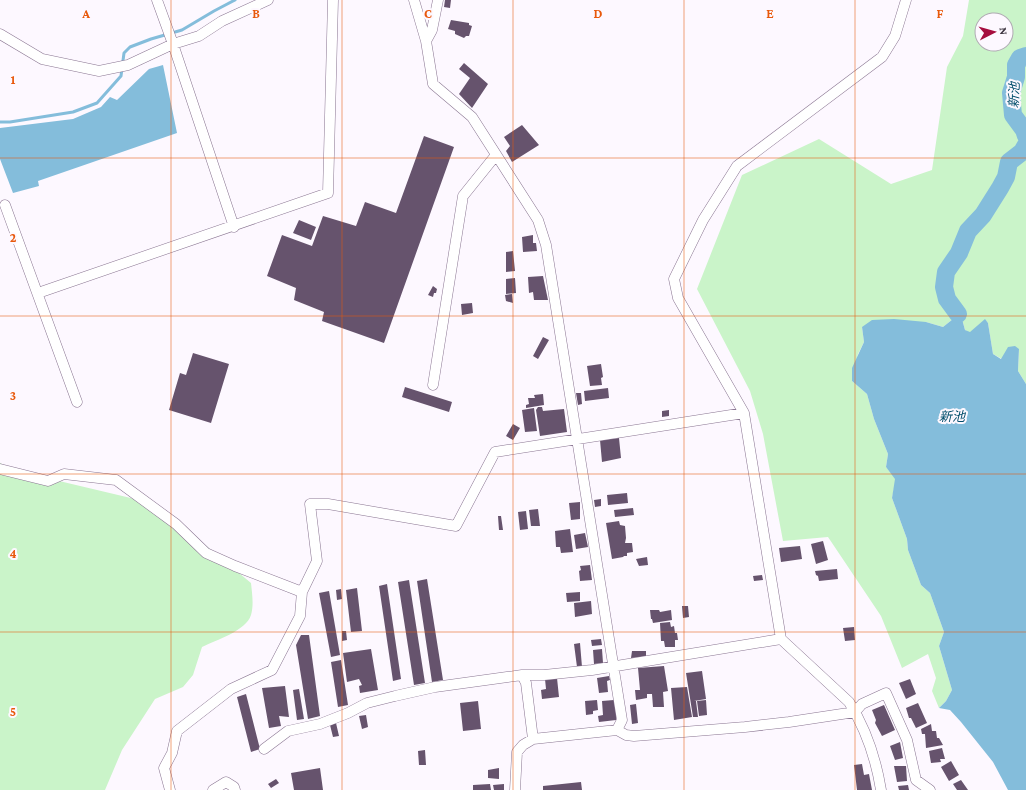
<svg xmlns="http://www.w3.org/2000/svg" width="1026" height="790" viewBox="0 0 1026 790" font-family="'Crimson Pro','Noto Sans JP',serif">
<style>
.green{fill:#caf4c9;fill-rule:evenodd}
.water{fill:#84bddb}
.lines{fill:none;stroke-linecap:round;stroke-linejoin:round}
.stream{stroke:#84bddb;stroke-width:3}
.river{stroke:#84bddb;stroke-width:18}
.building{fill:#66536d}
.minor-casing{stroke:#8a7692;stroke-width:11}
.minor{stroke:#fff;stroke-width:10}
.grid{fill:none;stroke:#e8590c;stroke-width:1;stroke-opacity:0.55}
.labels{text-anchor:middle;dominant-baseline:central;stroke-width:4;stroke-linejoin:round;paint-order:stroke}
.water-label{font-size:13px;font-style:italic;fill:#004d6b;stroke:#fdf8ff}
.grid-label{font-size:13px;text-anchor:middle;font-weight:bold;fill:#e8590c;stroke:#fdf8ff;stroke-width:4;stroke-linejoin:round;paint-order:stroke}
</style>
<rect width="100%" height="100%" fill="#fdf8ff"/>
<!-- green -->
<path class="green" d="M 969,0 L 1026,0 L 1026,384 L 1018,371 L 1019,349 L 1002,359 L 993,354 L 988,323 L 985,320 L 970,333 L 965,330 L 959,308 L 953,319 L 943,327 L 926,322 L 862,327 L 864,342 L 858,354 L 852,381 L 867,394 L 874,419 L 888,454 L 886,467 L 896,479 L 892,498 L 907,539 L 908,550 L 921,585 L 930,593 L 944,632 L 939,646 L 952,690 L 946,701 L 939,708 L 932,691 L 936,678 L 928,654 L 902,668 L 881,616 L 828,537 L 783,541 L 763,434 L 750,391 L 697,289 L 742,175 L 819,139 L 891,184 L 932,170 L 947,67 L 963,36 ZM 982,20 L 1006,20 L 1006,44 L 982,44 Z
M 0,463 L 17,471 L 156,504 L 251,583 C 252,593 254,605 251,615 C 246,631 216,640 202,647 L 193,675 L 183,687 L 155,699 L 122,750 L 105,790 L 0,790 Z"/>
<!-- water -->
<path class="water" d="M 163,65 L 177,133 L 38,181 L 39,186 L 13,193 L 0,159 L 0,128 L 73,119 L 101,107 L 110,97 L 117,100 L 149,69 Z
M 950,292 L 959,308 L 965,330 L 970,332 L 985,319 L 988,323 L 993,354 L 1001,359 L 1008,347 L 1015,346 L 1019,349 L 1018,371 L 1026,384 L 1026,790 L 1008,790 L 993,762 L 961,722 L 950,710 L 939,708 L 946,701 L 952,690 L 939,646 L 944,632 L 930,593 L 921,585 L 908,550 L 907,539 L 892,498 L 895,479 L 886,467 L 888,454 L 874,419 L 867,394 L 852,381 L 852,368 L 864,342 L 862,327 L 872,320 L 894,319 L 926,322 L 943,327 L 953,319 L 941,295 Z"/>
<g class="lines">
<!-- stream -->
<path class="stream" d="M 0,122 L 10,122 L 73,112 L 97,103 L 121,76 L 124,53 L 130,47 L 151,39 L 182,30 L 214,11 L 235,0"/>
<!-- river -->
<path class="river" d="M 1026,56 L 1020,58 L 1016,65 L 1016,77 L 1011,93 L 1013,115 L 1024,130 L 1026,136
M 958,314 L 947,299 L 944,287 L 946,272 L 959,253 L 968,231 L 983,215 L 1000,188 L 1006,177 L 1009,162 L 1022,152 L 1026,145"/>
</g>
<!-- building -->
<path class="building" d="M 445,0 L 451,0 L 450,8 L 444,7 Z
M 451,20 L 469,23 L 469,25 L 472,26 L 469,36 L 466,36 L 464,38 L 455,34 L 455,31 L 448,29 Z
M 464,63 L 488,84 L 472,108 L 459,94 L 470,78 L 459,69 Z
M 522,125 L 539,145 L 512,162 L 506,151 L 510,146 L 504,137 Z
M 424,136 L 454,147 L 384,343 L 322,321 L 324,312 L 294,300 L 296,288 L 267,276 L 282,235 L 312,246 L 323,216 L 356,226 L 365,202 L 396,213 Z
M 299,220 L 316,227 L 311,240 L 293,233 Z
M 533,235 L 533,243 L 536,243 L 537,251 L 523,252 L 522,237 Z
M 513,251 L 515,271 L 506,272 L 506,252 Z
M 543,276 L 548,300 L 534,300 L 533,292 L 529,293 L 528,277 Z
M 515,278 L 516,293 L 506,294 L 506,279 Z
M 433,286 L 437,289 L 436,293 L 434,293 L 433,297 L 428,295 Z
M 512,294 L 513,303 L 506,301 L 505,295 Z
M 472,303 L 473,313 L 462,315 L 461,304 Z
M 543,337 L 549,340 L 538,359 L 533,356 Z
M 193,353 L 229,364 L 211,423 L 169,410 L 180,373 L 186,375 Z
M 601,364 L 603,377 L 601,378 L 602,385 L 590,386 L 587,366 Z
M 405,387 L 452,402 L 449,412 L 402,397 Z
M 608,388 L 609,398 L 585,401 L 584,391 Z
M 576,393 L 581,393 L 582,404 L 578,405 Z
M 543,394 L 544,405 L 526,408 L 526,405 L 529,404 L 528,398 L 535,398 L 534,395 Z
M 538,407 L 542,407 L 543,411 L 564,409 L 567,432 L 540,436 L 536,410 Z
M 534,408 L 537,431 L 525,432 L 522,410 Z
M 669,410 L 669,416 L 662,417 L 662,411 Z
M 513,424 L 520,428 L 513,440 L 506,436 Z
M 619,438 L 621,458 L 602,462 L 600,440 Z
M 627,493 L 628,503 L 608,505 L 607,495 Z
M 601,499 L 601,506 L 595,507 L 594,500 Z
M 580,502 L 580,519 L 571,520 L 569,503 Z
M 633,508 L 634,515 L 615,517 L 614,510 Z
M 538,509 L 540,526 L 531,526 L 529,510 Z
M 526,511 L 528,529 L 520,530 L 518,512 Z
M 498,516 L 501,516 L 503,530 L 499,530 Z
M 619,521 L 620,525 L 625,526 L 626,538 L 625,543 L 632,543 L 633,552 L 627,553 L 627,556 L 624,556 L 623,557 L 612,559 L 606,523 Z
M 570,529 L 573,552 L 561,553 L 560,547 L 556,547 L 555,531 Z
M 585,533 L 588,547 L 576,549 L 574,535 Z
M 823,541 L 828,560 L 816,564 L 811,544 Z
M 800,546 L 802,559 L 781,562 L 779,548 Z
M 647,557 L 648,565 L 639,566 L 636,559 Z
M 590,565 L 592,580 L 580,581 L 579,571 L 581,570 L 580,566 Z
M 837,569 L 838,579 L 819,581 L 818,576 L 816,575 L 815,571 Z
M 762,575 L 763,580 L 754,581 L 753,576 Z
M 427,579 L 443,680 L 432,682 L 417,581 Z
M 409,580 L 425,683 L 414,685 L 398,582 Z
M 387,584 L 401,679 L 393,681 L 379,586 Z
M 357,588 L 362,631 L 351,632 L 346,590 Z
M 341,589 L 342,599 L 337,600 L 336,590 Z
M 329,591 L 340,655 L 331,657 L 319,593 Z
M 580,592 L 580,601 L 567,602 L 566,593 Z
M 591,601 L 592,614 L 575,617 L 574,603 Z
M 682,606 L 688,606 L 689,617 L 683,618 Z
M 650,610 L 659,610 L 660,612 L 671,610 L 672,620 L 653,623 L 652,619 L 651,619 Z
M 670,622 L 671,627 L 674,626 L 675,633 L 677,633 L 678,640 L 675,640 L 675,647 L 665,647 L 664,641 L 661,641 L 660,623 Z
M 854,627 L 855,640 L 845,641 L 843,628 Z
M 342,631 L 346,631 L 347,640 L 342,641 Z
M 301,635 L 309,635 L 320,716 L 308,719 L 296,645 Z
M 601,639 L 602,645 L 592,646 L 591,640 Z
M 580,643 L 582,667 L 577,667 L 574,644 Z
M 371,649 L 378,690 L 360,693 L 359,686 L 362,685 L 359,679 L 347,682 L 343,653 Z
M 602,649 L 603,663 L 594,664 L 593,650 Z
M 632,651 L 646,651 L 646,657 L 631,658 Z
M 341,660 L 348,705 L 338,707 L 331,662 Z
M 664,666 L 668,691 L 663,692 L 664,707 L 653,707 L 652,694 L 647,694 L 647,698 L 636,700 L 635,690 L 640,690 L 638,668 Z
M 702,671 L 706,699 L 694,701 L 696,701 L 698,717 L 693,717 L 686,673 Z
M 609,676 L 610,680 L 607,681 L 608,692 L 599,693 L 597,678 Z
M 557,678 L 559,697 L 542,699 L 541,690 L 546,689 L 545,679 Z
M 910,679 L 916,694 L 906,699 L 899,683 Z
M 285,686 L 289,717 L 279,716 L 281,726 L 269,728 L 262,688 Z
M 687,687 L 692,717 L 674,720 L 671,688 Z
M 299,689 L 304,719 L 297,720 L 293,690 Z
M 246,694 L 260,749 L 251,752 L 237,697 Z
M 597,700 L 598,710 L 593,711 L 593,714 L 586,715 L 585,701 Z
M 614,700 L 617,716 L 616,720 L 599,722 L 598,716 L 603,715 L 602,701 Z
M 706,700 L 707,715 L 699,716 L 697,701 Z
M 478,701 L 481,729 L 463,731 L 460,703 Z
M 918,703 L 927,723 L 916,728 L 911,718 L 909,718 L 906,708 Z
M 636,704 L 638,723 L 632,724 L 630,705 Z
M 884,705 L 895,730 L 882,736 L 875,723 L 876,720 L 872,710 Z
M 366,715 L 368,727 L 362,729 L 359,716 Z
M 336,723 L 339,736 L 333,737 L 330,725 Z
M 931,724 L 932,731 L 936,731 L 937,738 L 939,738 L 943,745 L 926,748 L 925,734 L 922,734 L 921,729 Z
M 900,742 L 903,758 L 895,760 L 890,746 Z
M 942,748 L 945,759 L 940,759 L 941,762 L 931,763 L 929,751 Z
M 425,750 L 426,765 L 419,765 L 418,751 Z
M 951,761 L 959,775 L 949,781 L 941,767 Z
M 862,764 L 864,775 L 869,774 L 872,790 L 857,790 L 854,765 Z
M 894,766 L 906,766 L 907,781 L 897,782 Z
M 320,768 L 323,790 L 294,790 L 291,773 Z
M 499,768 L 499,779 L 488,778 L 488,770 Z
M 276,779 L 279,783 L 271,788 L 268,784 Z
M 961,780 L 968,790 L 957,790 L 953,784 Z
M 581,782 L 582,790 L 543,790 L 543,786 Z
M 490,784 L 491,790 L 473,790 L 473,785 Z
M 504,784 L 504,790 L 494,790 L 493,785 Z
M 908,785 L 909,790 L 899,790 L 898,786 Z"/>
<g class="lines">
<!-- minor casing -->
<g class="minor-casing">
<path id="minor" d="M 157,0 L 173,44 L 234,227
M 414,0 L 426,41 L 433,84 L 472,117 L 538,220 L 546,245 L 622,720 L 617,730
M 0,34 L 42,59 L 99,71 L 128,65 L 173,44 L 199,36 L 222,21 L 268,0
M 426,41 L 432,30 L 438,0
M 5,205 L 77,402
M 38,293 L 328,193 L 333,0
M 433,385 L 463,196 L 496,155
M 0,469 L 48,481 L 64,474 L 116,480 L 176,524 L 206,553 L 235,566 L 302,592
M 522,675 L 526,683 L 533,739
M 264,749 L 288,731 L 320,724 L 348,713 L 367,703 L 395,696 L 435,687 L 522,675 L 544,675 L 592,670 L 781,639
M 170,790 L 164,768 L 172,753 L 177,731 L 231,689 L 272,670 L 300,616 L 302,592 L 317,561 L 310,504 L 328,504 L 456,526 L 495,452 L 744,413
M 213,790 L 226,782 L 234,787 L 235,790
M 515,790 L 517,752 L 523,745 L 533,739 L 617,730 L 626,735 L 634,736 L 745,727 L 789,722 L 855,712 L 862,704 L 886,693 L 907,740 L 916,780 L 930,790
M 881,790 C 876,759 866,729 849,702 L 781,639 L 744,413 L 678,298 L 674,279 L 703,220 L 737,166 L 882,57 L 895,36 L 906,0"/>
</g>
<!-- minor -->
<use href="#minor" class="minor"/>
</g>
<!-- grid -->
<path class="grid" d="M 171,0 L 171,790M 342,0 L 342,790M 513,0 L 513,790M 684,0 L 684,790M 855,0 L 855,790M 0,158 L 1026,158M 0,316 L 1026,316M 0,474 L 1026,474M 0,632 L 1026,632"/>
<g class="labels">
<!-- water labels -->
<g class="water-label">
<text transform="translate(1014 95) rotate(-88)">新池</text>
<text x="952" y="416">新池</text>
</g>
</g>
<g class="grid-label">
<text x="86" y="18">A</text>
<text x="256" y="18">B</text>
<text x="428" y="18">C</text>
<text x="598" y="18">D</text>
<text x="770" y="18">E</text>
<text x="940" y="18">F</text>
<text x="13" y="84">1</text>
<text x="13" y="242">2</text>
<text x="13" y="400">3</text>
<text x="13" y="558">4</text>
<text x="13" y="716">5</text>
</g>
<!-- north arrow -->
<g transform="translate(994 32) rotate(84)"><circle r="19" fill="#fdf8ff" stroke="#b0aab3"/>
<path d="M0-3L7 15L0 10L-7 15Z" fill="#a60d3e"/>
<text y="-6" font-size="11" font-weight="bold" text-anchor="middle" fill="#3d3440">N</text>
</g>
</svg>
